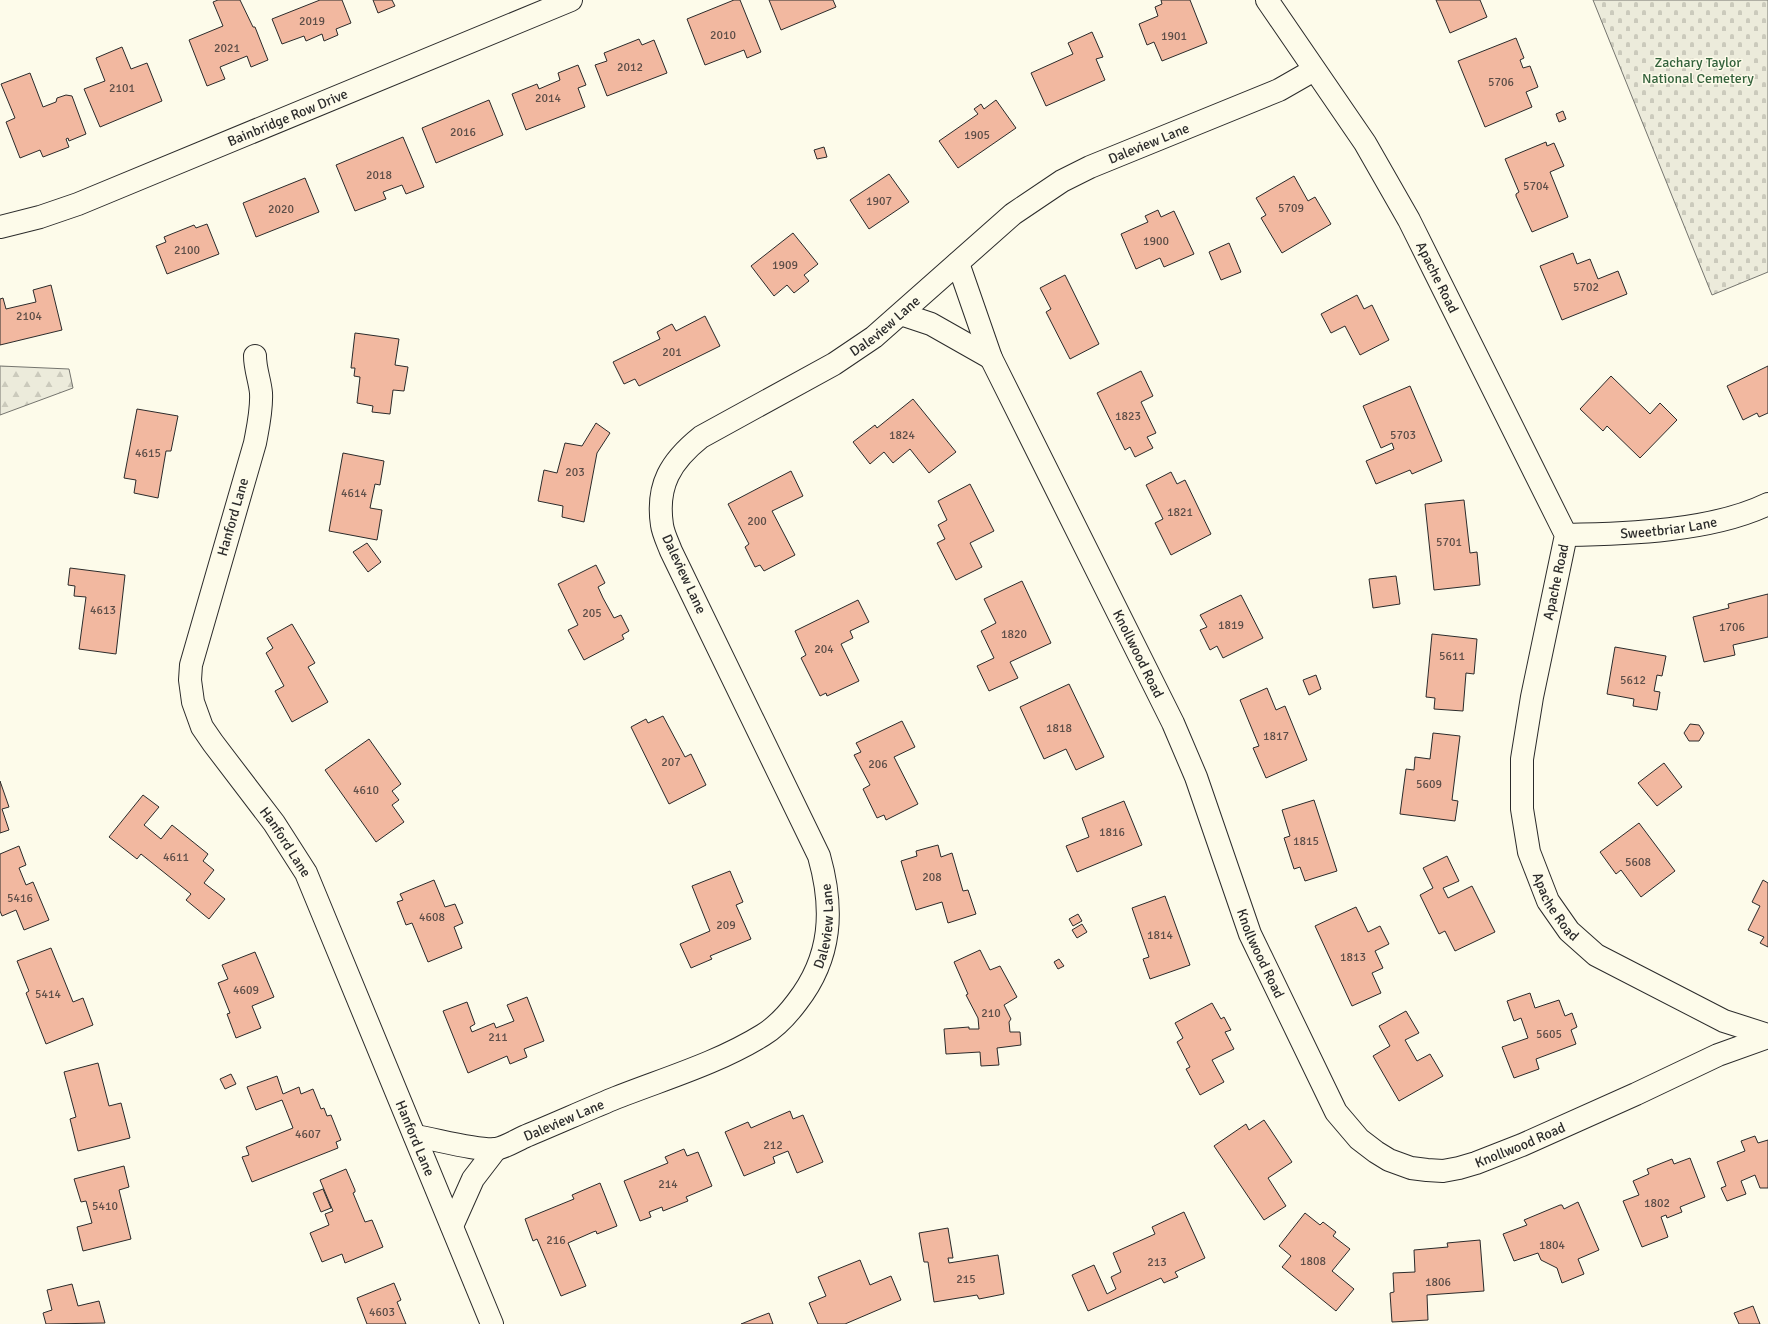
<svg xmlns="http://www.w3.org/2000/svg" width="1768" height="1324" viewBox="0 0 1768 1324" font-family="Signika,sans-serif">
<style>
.forest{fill:url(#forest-firs);stroke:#74746e}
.cemetery{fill:url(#cemetery-stones);stroke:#74746e}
.building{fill:#f2b8a0;stroke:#2b2b2b}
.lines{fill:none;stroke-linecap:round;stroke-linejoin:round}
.minor-casing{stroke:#2b2b2b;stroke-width:24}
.minor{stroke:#fdfbea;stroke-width:22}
.labels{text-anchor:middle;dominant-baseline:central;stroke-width:3;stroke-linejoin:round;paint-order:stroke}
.number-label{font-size:12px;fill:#5d4e48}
.park-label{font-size:14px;fill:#34623c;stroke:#fdfbea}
.street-label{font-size:14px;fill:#2b2b2b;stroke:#fdfbea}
</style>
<defs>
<pattern id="forest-firs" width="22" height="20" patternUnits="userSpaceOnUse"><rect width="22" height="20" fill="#ecebdb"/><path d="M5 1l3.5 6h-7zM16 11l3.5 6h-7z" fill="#cbcabc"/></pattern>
<pattern id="cemetery-stones" width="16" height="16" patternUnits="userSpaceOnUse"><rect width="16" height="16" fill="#ecebdb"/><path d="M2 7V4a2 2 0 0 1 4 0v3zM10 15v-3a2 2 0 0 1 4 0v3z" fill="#cbcabc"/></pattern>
</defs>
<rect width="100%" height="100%" fill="#fdfbea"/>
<!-- forest -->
<path class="forest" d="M 0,366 L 69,369 L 73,388 L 0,415 Z"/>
<!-- cemetery -->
<path class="cemetery" d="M 1593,0 L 1768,0 L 1768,272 L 1712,295 Z"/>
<!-- building -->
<path class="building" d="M 218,0 L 240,0 L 253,27 L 255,27 L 268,60 L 251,67 L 247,56 L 220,67 L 225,79 L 207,86 L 189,40 L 223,26 L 213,2 Z
M 320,0 L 342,0 L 351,23 L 336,29 L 338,35 L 324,41 L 322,34 L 306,41 L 304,36 L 282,44 L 272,19 Z
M 373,0 L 392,0 L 395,6 L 378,13 Z
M 734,0 L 740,0 L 761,52 L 747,58 L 744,50 L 705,65 L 687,19 Z
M 769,0 L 833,0 L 836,7 L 781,30 Z
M 1161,0 L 1190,0 L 1207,43 L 1162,61 L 1154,42 L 1147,45 L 1139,24 L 1158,16 L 1155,7 L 1162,4 Z
M 1436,0 L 1480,0 L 1487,17 L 1450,33 Z
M 1092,32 L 1103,57 L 1096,59 L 1105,80 L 1046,106 L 1031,73 L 1073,54 L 1068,43 Z
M 1516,38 L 1524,58 L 1520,60 L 1523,68 L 1530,66 L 1538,87 L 1526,92 L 1532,107 L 1485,127 L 1458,61 Z
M 639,39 L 642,45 L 654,40 L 667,73 L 607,96 L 595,65 L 607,61 L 604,53 Z
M 122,47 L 131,69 L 147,63 L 162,101 L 100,127 L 84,89 L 105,81 L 96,58 Z
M 578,65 L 586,85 L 578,88 L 585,107 L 526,130 L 512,94 L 537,84 L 539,89 L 560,80 L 558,73 Z
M 30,73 L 43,107 L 56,102 L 57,98 L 66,95 L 72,96 L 86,134 L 69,141 L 68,138 L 66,139 L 69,147 L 43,157 L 40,150 L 20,158 L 6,122 L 15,118 L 1,84 Z
M 489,100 L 503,135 L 436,163 L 422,128 Z
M 996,100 L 1016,128 L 958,168 L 939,141 L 978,114 L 974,109 L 981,104 L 984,109 Z
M 1563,111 L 1566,119 L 1559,122 L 1556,114 Z
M 403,137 L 424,187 L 406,194 L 402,185 L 383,192 L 386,199 L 355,211 L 336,165 Z
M 1546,142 L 1547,146 L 1554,143 L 1564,166 L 1550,172 L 1568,217 L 1532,232 L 1516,196 L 1516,194 L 1519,192 L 1505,159 Z
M 824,147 L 827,157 L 817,159 L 814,150 Z
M 889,174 L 909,202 L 869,229 L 850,200 Z
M 1294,176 L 1308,201 L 1315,197 L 1331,224 L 1282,253 L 1261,218 L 1266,215 L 1256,198 Z
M 305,178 L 319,212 L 256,237 L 243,203 Z
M 1158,210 L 1161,217 L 1174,211 L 1194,254 L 1164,267 L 1160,258 L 1136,269 L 1121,234 L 1148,222 L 1145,216 Z
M 207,224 L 219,254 L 167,274 L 156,246 L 166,242 L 164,237 L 194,225 L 196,228 Z
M 793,233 L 818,264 L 804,275 L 809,281 L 794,293 L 787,285 L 774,296 L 751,266 Z
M 1229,243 L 1241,272 L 1221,280 L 1209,252 Z
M 1573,253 L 1577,264 L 1590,259 L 1598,279 L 1618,271 L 1627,294 L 1562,320 L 1540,266 Z
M 1065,275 L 1099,344 L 1070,359 L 1046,312 L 1051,309 L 1040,288 Z
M 51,285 L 62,330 L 0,345 L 0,299 L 3,298 L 6,309 L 36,302 L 33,290 Z
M 1357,295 L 1364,309 L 1372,305 L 1389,340 L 1360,355 L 1345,326 L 1331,333 L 1321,314 Z
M 705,316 L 720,346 L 639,386 L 635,379 L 624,384 L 613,362 L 660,339 L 657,332 L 664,328 L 672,324 L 676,331 Z
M 355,333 L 399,339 L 395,365 L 408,367 L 404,391 L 393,390 L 390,414 L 372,412 L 373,406 L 357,403 L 360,377 L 354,376 L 355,368 L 351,368 Z
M 1768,366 L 1768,413 L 1759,417 L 1757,413 L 1743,420 L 1727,386 Z
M 1141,371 L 1153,396 L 1141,402 L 1156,433 L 1147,437 L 1153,448 L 1135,457 L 1130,447 L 1125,450 L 1097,393 Z
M 1611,376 L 1650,414 L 1660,403 L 1677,420 L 1640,458 L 1607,426 L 1603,431 L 1580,409 Z
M 1410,386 L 1442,461 L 1412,474 L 1410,470 L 1376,484 L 1366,461 L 1394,449 L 1392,443 L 1381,448 L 1363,406 Z
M 913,399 L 956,452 L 929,473 L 910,449 L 893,463 L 884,452 L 870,464 L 853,442 L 875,425 L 877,428 Z
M 137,409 L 178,416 L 171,451 L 166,451 L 158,498 L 134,493 L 136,480 L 124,478 Z
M 596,423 L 610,433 L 597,453 L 584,522 L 562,517 L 563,506 L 538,501 L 544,470 L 557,473 L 565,443 L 582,446 Z
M 343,453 L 384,461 L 380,485 L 375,484 L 370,508 L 382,510 L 377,540 L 329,531 Z
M 791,471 L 803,496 L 772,511 L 795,555 L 764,571 L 760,565 L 755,567 L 745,547 L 749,544 L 728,504 Z
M 1171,472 L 1177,484 L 1185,480 L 1211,534 L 1171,555 L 1155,523 L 1163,519 L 1146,485 Z
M 970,484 L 994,531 L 970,543 L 982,567 L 956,580 L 937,543 L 945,539 L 938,525 L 947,520 L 938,501 Z
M 1464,500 L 1470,553 L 1477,552 L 1480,585 L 1434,590 L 1425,504 Z
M 367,543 L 381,562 L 368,572 L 353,552 Z
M 596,565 L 605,583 L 598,587 L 603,598 L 614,618 L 621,615 L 629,631 L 622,635 L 624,639 L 584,660 L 568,630 L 578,625 L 558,584 Z
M 70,568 L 125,575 L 116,654 L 79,649 L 86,597 L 74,596 L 75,586 L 68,585 Z
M 1396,576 L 1400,604 L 1373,608 L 1369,579 Z
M 1022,581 L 1051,643 L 1010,662 L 1018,678 L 989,691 L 977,666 L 994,658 L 981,631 L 996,623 L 984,599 Z
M 1768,594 L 1768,637 L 1733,645 L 1735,655 L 1704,662 L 1693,617 L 1729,608 L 1728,604 Z
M 1241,595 L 1263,638 L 1223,658 L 1217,646 L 1210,650 L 1200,630 L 1207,627 L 1200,615 Z
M 858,600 L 869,622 L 850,631 L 853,638 L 841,644 L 859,681 L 827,696 L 826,693 L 820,696 L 801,658 L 806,655 L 795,631 Z
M 292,624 L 315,663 L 308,667 L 328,702 L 292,722 L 275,691 L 284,686 L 266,653 L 273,648 L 267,638 Z
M 1432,634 L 1477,639 L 1474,674 L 1466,673 L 1463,711 L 1434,709 L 1435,698 L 1426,697 Z
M 1615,647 L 1666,656 L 1662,676 L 1657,675 L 1654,691 L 1660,692 L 1657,710 L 1633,706 L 1634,699 L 1607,694 Z
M 1316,675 L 1321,689 L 1309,695 L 1303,680 Z
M 1069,684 L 1104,757 L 1076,770 L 1066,749 L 1044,759 L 1020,707 Z
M 1267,688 L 1276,710 L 1285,706 L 1307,760 L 1266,778 L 1253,748 L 1259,746 L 1240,700 Z
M 663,716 L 685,757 L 691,754 L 706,785 L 669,804 L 631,727 L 646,719 L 648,723 Z
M 902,721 L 915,747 L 894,757 L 918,804 L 886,820 L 884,815 L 877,818 L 863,789 L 870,785 L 854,755 L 861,752 L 856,743 Z
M 1690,724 L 1699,725 L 1704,733 L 1699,741 L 1689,741 L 1684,733 Z
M 1433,733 L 1460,736 L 1452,800 L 1458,801 L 1455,821 L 1400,814 L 1406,769 L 1414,770 L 1415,757 L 1430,759 Z
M 369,739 L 401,784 L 392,791 L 399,800 L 392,805 L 404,822 L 376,842 L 325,770 Z
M 1664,763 L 1682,787 L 1657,806 L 1638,783 Z
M 0,781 L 9,807 L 2,809 L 9,830 L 0,833 Z
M 143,795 L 159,807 L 144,825 L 161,839 L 172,825 L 208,854 L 203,861 L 214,870 L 204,883 L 225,899 L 209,919 L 186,900 L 191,894 L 141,854 L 137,859 L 109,837 Z
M 1314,800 L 1337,871 L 1305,881 L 1300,867 L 1294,869 L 1286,844 L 1284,838 L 1290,836 L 1282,810 Z
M 1124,801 L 1142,845 L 1077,872 L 1066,846 L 1089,837 L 1082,818 Z
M 1639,823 L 1675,871 L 1641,897 L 1621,870 L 1616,874 L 1600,852 Z
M 938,845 L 941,857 L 952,853 L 963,891 L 968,890 L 976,914 L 948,923 L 942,902 L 916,910 L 901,861 L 917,856 L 916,851 Z
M 19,846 L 26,865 L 19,868 L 26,885 L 33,882 L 49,920 L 24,930 L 16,910 L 2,916 L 0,911 L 0,854 Z
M 1447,856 L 1459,881 L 1443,888 L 1448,898 L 1472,886 L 1495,932 L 1455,951 L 1445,931 L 1439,934 L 1420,895 L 1433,888 L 1423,868 Z
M 730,871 L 743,902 L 736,905 L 751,939 L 710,956 L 712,959 L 691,968 L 680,944 L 710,931 L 692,886 Z
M 434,880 L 445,907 L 455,904 L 463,923 L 454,927 L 462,948 L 428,962 L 412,923 L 406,925 L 397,902 L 403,900 L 400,894 Z
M 1763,880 L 1768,883 L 1768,947 L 1760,943 L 1764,937 L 1748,930 L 1760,906 L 1752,902 Z
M 1165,896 L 1190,965 L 1150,979 L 1143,959 L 1149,957 L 1132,908 Z
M 1356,907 L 1368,932 L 1380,926 L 1389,944 L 1375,951 L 1383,968 L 1372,973 L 1381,993 L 1352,1006 L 1315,926 Z
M 1078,914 L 1082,921 L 1073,926 L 1069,919 Z
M 1082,924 L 1087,932 L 1077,938 L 1072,930 Z
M 51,948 L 73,1002 L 83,998 L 93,1025 L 46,1044 L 26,993 L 29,991 L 17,961 Z
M 980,950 L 990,970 L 1000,966 L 1017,997 L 1004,1005 L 1011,1019 L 1009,1022 L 1010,1032 L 1020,1032 L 1021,1045 L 997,1048 L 999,1065 L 981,1066 L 980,1052 L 946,1054 L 944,1029 L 969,1027 L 969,1029 L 979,1029 L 978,1018 L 966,995 L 968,994 L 954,962 Z
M 255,952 L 274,997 L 252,1006 L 261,1028 L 236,1038 L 227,1014 L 230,1013 L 218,983 L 228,979 L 222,965 Z
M 1059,959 L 1064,966 L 1058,969 L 1054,962 Z
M 1530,993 L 1535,1008 L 1559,1000 L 1565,1016 L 1572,1013 L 1577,1027 L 1571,1030 L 1576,1044 L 1536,1059 L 1539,1069 L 1514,1078 L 1502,1047 L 1528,1038 L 1521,1018 L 1514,1021 L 1507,1001 Z
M 527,997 L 544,1041 L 524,1049 L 527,1057 L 510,1064 L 507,1056 L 468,1073 L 443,1011 L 467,1002 L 475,1024 L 470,1027 L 472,1032 L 494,1023 L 496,1028 L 514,1021 L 507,1005 Z
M 1212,1003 L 1221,1019 L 1224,1017 L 1231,1030 L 1225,1032 L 1234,1049 L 1212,1060 L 1224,1082 L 1200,1095 L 1186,1069 L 1190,1067 L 1177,1042 L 1183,1038 L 1175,1023 Z
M 1406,1011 L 1419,1033 L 1405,1040 L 1417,1061 L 1430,1054 L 1443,1076 L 1399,1101 L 1373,1056 L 1390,1046 L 1379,1026 Z
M 98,1063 L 109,1106 L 121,1103 L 130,1138 L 78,1151 L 70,1119 L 76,1117 L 64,1072 Z
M 231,1074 L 236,1084 L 225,1089 L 220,1079 Z
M 277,1076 L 283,1094 L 299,1087 L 301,1094 L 313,1089 L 321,1109 L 324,1108 L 327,1116 L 331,1115 L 341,1140 L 336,1142 L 338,1148 L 252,1182 L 242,1157 L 249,1155 L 246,1147 L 293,1128 L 282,1100 L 256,1110 L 247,1087 Z
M 790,1111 L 793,1119 L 803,1115 L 823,1162 L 797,1173 L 788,1151 L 773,1157 L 775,1163 L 744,1176 L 725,1132 L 748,1122 L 751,1128 Z
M 1264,1120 L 1292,1162 L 1268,1178 L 1286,1206 L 1264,1220 L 1214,1146 L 1246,1124 L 1249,1130 Z
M 1755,1136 L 1758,1143 L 1768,1140 L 1768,1188 L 1760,1188 L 1755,1175 L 1741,1181 L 1746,1194 L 1727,1201 L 1721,1188 L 1726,1186 L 1717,1162 L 1745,1151 L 1741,1141 Z
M 684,1149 L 687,1156 L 698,1152 L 712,1186 L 686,1197 L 688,1201 L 663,1211 L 662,1207 L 649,1212 L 651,1217 L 640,1221 L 624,1181 L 668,1163 L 665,1157 Z
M 1690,1158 L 1705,1197 L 1680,1207 L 1682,1212 L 1667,1218 L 1666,1215 L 1661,1217 L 1668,1237 L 1642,1247 L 1623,1201 L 1639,1195 L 1633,1181 L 1649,1174 L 1647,1169 L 1672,1159 L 1674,1164 Z
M 124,1166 L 129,1187 L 119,1190 L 131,1239 L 83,1251 L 77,1227 L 92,1223 L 86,1201 L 81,1202 L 74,1179 Z
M 346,1169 L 355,1190 L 355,1192 L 353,1193 L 365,1222 L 372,1220 L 383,1247 L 345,1263 L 342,1254 L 322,1262 L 310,1233 L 329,1225 L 325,1214 L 333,1211 L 320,1180 Z
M 600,1183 L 617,1226 L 597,1234 L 596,1231 L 593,1232 L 568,1243 L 586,1286 L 561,1296 L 537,1239 L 533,1241 L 525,1219 L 574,1199 L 572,1195 Z
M 323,1189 L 331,1208 L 321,1212 L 313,1193 Z
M 1578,1202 L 1599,1250 L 1578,1259 L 1584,1274 L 1562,1283 L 1557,1268 L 1541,1260 L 1538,1253 L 1514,1261 L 1503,1234 L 1527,1225 L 1524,1220 L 1560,1205 L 1562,1205 L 1564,1209 Z
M 1184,1212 L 1205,1258 L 1175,1272 L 1178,1277 L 1166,1282 L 1164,1283 L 1161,1278 L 1088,1311 L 1072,1275 L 1094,1265 L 1107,1294 L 1116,1289 L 1111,1277 L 1121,1272 L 1113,1253 L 1155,1234 L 1152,1227 Z
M 1305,1213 L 1320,1225 L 1323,1222 L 1336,1232 L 1333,1236 L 1350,1249 L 1332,1271 L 1354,1289 L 1336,1311 L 1282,1267 L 1291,1256 L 1279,1246 Z
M 948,1228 L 953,1258 L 948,1258 L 949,1263 L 998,1255 L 1004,1294 L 979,1299 L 977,1295 L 934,1302 L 928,1262 L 924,1262 L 919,1233 Z
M 1480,1240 L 1484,1291 L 1427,1295 L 1428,1320 L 1392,1322 L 1390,1293 L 1394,1292 L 1393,1273 L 1415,1272 L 1414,1250 L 1448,1247 L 1447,1243 Z
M 860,1260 L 870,1285 L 891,1276 L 901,1300 L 845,1324 L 818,1324 L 809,1303 L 826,1296 L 818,1277 Z
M 394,1283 L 401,1300 L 397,1302 L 406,1324 L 367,1324 L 357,1298 Z
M 72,1284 L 78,1306 L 99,1301 L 105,1323 L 46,1324 L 43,1313 L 52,1310 L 47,1290 Z
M 1753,1306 L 1760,1324 L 1739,1324 L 1734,1313 Z
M 769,1313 L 773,1324 L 741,1324 L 756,1318 Z"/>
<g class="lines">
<!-- minor casing -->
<g class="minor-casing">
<g id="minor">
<path id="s1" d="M 1267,0 L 1365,143 L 1409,220 L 1566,535 L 1532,697 L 1522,759 L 1522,809 L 1529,852 L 1548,901 L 1569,931 L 1596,955 L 1724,1021 L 1768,1035"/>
<path id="s2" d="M 0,227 L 40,217 L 78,204 L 571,0"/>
<path id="s3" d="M 958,263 L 991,358 L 1173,723 L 1196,777 L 1250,934 L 1336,1112 L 1359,1139 L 1376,1152 L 1389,1160 L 1411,1168 L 1427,1170 L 1443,1171 L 1459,1168 L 1476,1163 L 1522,1145 L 1636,1094 L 1718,1055 L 1768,1037"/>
<path d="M 901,314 L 931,324 L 991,358"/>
<path id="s4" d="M 255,356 C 255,369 260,381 261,393 C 262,410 258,427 255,443 L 191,665 L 190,680 L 193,702 L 202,727 L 213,743 L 274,823 L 306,873 L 492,1324"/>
<path id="s5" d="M 1566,535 C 1628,534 1712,531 1768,504"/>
<path id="s6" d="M 415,1136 C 435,1139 478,1151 496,1149 C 506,1147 517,1140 526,1136 C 555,1124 584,1111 613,1099 C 663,1079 716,1064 763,1035 C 776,1027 788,1014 797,1002 C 832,957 834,909 819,856 L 671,551 C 668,543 663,533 662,525 C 656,485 671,461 701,437 L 834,364 L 874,337 L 1013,214 L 1062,181 L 1090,167 L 1279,90 L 1314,70"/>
<path d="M 452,1226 L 473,1179 L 496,1149"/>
</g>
</g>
<!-- minor -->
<use href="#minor" class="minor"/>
</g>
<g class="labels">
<!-- number labels -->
<g class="number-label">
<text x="312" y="21">2019</text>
<text x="723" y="35">2010</text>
<text x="1174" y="36">1901</text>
<text x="227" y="48">2021</text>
<text x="630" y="67">2012</text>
<text x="1501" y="82">5706</text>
<text x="122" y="88">2101</text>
<text x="548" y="98">2014</text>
<text x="463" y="132">2016</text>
<text x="977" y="135">1905</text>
<text x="379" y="175">2018</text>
<text x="1536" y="186">5704</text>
<text x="879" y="201">1907</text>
<text x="1291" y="208">5709</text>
<text x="281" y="209">2020</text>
<text x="1156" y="241">1900</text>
<text x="187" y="250">2100</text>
<text x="785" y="265">1909</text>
<text x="1586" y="287">5702</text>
<text x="29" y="316">2104</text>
<text x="672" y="352">201</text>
<text x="1128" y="416">1823</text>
<text x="902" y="435">1824</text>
<text x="1403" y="435">5703</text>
<text x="148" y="453">4615</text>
<text x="575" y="472">203</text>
<text x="354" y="493">4614</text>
<text x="1180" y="512">1821</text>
<text x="757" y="521">200</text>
<text x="1449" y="542">5701</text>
<text x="103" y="610">4613</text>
<text x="592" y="613">205</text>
<text x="1231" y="625">1819</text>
<text x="1732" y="627">1706</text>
<text x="1014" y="634">1820</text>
<text x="824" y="649">204</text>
<text x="1452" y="656">5611</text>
<text x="1633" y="680">5612</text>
<text x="1059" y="728">1818</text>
<text x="1276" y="736">1817</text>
<text x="671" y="762">207</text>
<text x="878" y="764">206</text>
<text x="1429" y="784">5609</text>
<text x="366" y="790">4610</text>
<text x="1112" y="832">1816</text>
<text x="1306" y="841">1815</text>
<text x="176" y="857">4611</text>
<text x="1638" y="862">5608</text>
<text x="932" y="877">208</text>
<text x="20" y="898">5416</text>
<text x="432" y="917">4608</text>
<text x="726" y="925">209</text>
<text x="1160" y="935">1814</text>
<text x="1353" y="957">1813</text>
<text x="246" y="990">4609</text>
<text x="48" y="994">5414</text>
<text x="991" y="1013">210</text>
<text x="1549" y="1034">5605</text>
<text x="498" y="1037">211</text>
<text x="308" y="1134">4607</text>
<text x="773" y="1145">212</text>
<text x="668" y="1184">214</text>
<text x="1657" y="1203">1802</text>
<text x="105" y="1206">5410</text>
<text x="556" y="1240">216</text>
<text x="1552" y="1245">1804</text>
<text x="1313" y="1261">1808</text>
<text x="1157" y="1262">213</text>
<text x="966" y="1279">215</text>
<text x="1438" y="1282">1806</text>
<text x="382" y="1312">4603</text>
</g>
<!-- park labels -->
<g class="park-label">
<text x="1698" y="62">Zachary Taylor<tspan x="1698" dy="16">National Cemetery</tspan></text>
</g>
<!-- street labels -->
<g class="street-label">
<text stroke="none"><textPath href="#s2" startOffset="308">Bainbridge Row Drive</textPath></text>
<text stroke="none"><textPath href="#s6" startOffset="1582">Daleview Lane</textPath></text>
<text stroke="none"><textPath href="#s1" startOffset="326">Apache Road</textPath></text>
<text stroke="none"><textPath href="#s6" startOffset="1258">Daleview Lane</textPath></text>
<text transform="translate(233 517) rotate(-74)">Hanford Lane</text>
<text stroke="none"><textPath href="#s5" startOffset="103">Sweetbriar Lane</textPath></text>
<text transform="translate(684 574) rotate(65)">Daleview Lane</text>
<text transform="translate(1556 582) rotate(-78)">Apache Road</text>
<text stroke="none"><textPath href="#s3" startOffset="431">Knollwood Road</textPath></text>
<text stroke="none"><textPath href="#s4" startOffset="525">Hanford Lane</textPath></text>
<text stroke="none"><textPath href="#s1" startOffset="997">Apache Road</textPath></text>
<text stroke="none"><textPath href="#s6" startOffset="503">Daleview Lane</textPath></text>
<text stroke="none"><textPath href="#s3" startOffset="755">Knollwood Road</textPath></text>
<text stroke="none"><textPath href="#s6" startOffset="156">Daleview Lane</textPath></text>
<text stroke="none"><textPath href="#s4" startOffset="849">Hanford Lane</textPath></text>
<text stroke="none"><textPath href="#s3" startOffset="1140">Knollwood Road</textPath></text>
</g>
</g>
</svg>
